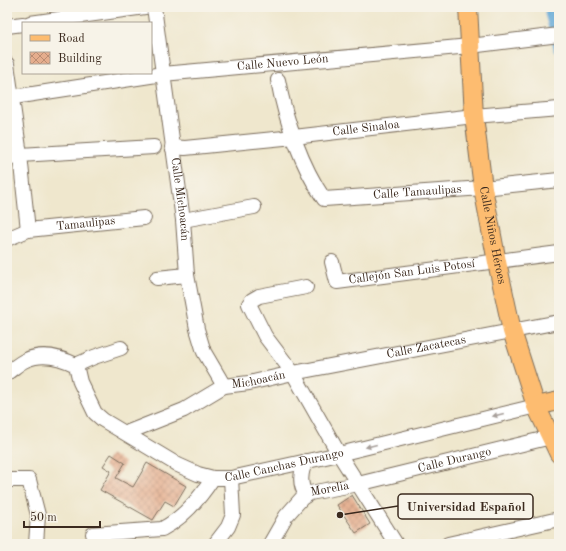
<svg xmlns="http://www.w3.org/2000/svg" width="566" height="551" viewBox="0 0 566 551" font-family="'Old Standard TT',serif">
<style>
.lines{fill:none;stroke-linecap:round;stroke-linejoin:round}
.canal{stroke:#61a7d7;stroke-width:11}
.building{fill:url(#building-cross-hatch)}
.minor-casing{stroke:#7a6c5b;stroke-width:16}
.major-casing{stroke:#7a6c5b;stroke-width:20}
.minor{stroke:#fff;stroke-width:14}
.major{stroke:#fdbc6f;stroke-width:18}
.oneway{fill:#a79f9a}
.labels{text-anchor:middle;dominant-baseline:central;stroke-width:3;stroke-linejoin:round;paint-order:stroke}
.street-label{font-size:12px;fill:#3b2a1e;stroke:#f7f3e8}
.leader{fill:none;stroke:#3b2a1e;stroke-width:1.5}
.callout-dot{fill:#3b2a1e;stroke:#f7f3e8;stroke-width:1.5}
.callout{fill:#f7f3e8;stroke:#3b2a1e;stroke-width:1.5}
.callout-label{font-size:13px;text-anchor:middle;font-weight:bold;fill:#3b2a1e}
</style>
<defs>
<pattern id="building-cross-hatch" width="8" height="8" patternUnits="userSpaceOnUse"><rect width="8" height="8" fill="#e5ad8d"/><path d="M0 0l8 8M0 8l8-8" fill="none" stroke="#bb8d73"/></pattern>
</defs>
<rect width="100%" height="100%" fill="#f7f3e8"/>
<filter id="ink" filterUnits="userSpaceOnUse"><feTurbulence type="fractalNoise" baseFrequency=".025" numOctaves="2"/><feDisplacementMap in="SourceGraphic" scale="8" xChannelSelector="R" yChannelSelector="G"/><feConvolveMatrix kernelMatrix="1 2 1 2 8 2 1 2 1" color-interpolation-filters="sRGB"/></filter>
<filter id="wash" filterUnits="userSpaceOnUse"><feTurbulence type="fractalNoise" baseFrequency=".012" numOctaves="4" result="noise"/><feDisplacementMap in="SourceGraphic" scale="16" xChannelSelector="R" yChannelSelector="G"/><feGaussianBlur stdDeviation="0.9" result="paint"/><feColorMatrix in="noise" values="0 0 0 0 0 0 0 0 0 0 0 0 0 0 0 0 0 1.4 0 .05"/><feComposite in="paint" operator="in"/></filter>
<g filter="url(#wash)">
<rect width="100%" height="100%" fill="#efe7cd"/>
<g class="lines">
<!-- canal -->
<path class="canal" d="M 553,7 L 550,13 L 559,48"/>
</g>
<g id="blocks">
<!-- building -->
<path class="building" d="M 111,454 L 125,463 L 116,478 L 133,487 L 147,463 L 186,486 L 174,506 L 165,501 L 153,520 L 100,490 L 111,471 L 103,466 Z
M 352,495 L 370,524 L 356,533 L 337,505 Z"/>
</g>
</g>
<g filter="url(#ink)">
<use href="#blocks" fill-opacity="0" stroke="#7a6c5b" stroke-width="1"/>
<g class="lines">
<!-- minor casing -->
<g class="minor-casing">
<g id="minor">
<path id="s1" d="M 154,7 L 183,220 L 187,275 L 197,329 L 204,352 L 224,386"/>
<path d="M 30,23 L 145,7"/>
<path d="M 7,26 L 23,24"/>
<path d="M 7,64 L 20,155 L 28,230"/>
<path id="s2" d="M 278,80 C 285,119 302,167 324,199 L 483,188 L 559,180"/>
<path id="s3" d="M 7,98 L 163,74 L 470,46 L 559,35"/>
<path id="s4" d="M 172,147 L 185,148 L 294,137 L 474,116 L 559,109"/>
<path d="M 7,158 L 20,155 L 154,147"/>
<path d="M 183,220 L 254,207"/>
<path id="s5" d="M 7,239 L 28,230 L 144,218"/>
<path id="s6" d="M 332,262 L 337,282 L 559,253"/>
<path d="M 157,278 L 187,275"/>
<path d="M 306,287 L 259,296 L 252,300 L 249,304 L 265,336 L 293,373 L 339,454 L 396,544"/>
<path d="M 76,365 L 94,357 L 121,348"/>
<path id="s7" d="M 7,373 C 13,369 19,363 26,360 C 43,352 60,357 76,365 L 80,382 L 95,413 L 103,420 L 178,465 L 198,474 L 213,478 L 231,478 L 339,454 L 536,406"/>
<path id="s8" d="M 126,433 L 184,410 L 224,386 L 249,383 L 293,373 L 559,322"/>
<path d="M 306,461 C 300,473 299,484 306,495"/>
<path d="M 7,480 L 29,480 L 38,515 L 36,544"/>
<path d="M 93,534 L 162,529 C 183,518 200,498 213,478"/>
<path d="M 215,544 L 228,527 L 233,515 L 231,478"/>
<path id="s9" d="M 270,544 L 286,516 L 302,498 L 310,493 L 358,484 L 551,437"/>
<path d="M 448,544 L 559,519"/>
</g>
</g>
<!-- major casing -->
<g class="major-casing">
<g id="major">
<path id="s10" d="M 468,7 L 474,116 L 483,188 L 497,262 L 512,331 L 536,406 L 559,454"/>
<path d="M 536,406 L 559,401"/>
</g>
</g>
<!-- minor -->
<use href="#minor" class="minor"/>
<!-- major -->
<use href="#major" class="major"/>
</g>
<!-- one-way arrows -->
<defs><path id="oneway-solid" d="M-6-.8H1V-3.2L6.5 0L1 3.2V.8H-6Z"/></defs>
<g class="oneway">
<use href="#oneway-solid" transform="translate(498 415) rotate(166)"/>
<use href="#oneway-solid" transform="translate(371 446) rotate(166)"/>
</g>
</g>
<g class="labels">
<!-- street labels -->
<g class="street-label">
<text stroke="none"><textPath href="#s3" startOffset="278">Calle Nuevo León</textPath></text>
<text stroke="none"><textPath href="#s4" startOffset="195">Calle Sinaloa</textPath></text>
<text stroke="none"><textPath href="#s2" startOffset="222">Calle Tamaulipas</textPath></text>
<text stroke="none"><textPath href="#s1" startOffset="194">Calle Michoacán</textPath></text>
<text stroke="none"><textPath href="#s5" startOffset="81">Tamaulipas</textPath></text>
<text stroke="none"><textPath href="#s10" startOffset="230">Calle Niños Héroes</textPath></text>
<text stroke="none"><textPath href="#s6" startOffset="96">Callejón San Luis Potosí</textPath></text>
<text stroke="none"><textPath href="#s8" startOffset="315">Calle Zacatecas</textPath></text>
<text stroke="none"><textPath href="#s8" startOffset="144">Michoacán</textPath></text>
<text stroke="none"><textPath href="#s9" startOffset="214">Calle Durango</textPath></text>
<text stroke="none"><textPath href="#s7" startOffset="335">Calle Canchas Durango</textPath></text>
<text stroke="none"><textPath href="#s9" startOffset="86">Morelia</textPath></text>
</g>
</g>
<!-- callouts -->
<path class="leader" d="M340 515L398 506"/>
<circle class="callout-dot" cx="340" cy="515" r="4"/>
<rect class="callout" x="398" y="494" width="135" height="25" rx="4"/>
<g class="callout-label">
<text x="466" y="511">Universidad Español</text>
</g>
<!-- margin -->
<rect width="566" height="551" fill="none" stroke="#f7f3e8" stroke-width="24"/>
<!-- legend -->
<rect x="22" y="22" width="130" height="52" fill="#f7f3e8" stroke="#aca397"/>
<rect x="30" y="35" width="20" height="6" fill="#fdbc6f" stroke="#aca397"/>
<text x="58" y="42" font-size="12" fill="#3b2a1e">Road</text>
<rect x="30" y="52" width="20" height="12" fill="url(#building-cross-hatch)" stroke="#aca397"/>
<text x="58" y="62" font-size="12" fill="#3b2a1e">Building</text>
<!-- scale -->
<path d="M24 521v6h76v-6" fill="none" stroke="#3b2a1e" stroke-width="2"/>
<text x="30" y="521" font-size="12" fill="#3b2a1e" stroke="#f7f3e8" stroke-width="3" paint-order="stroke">50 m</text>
</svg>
